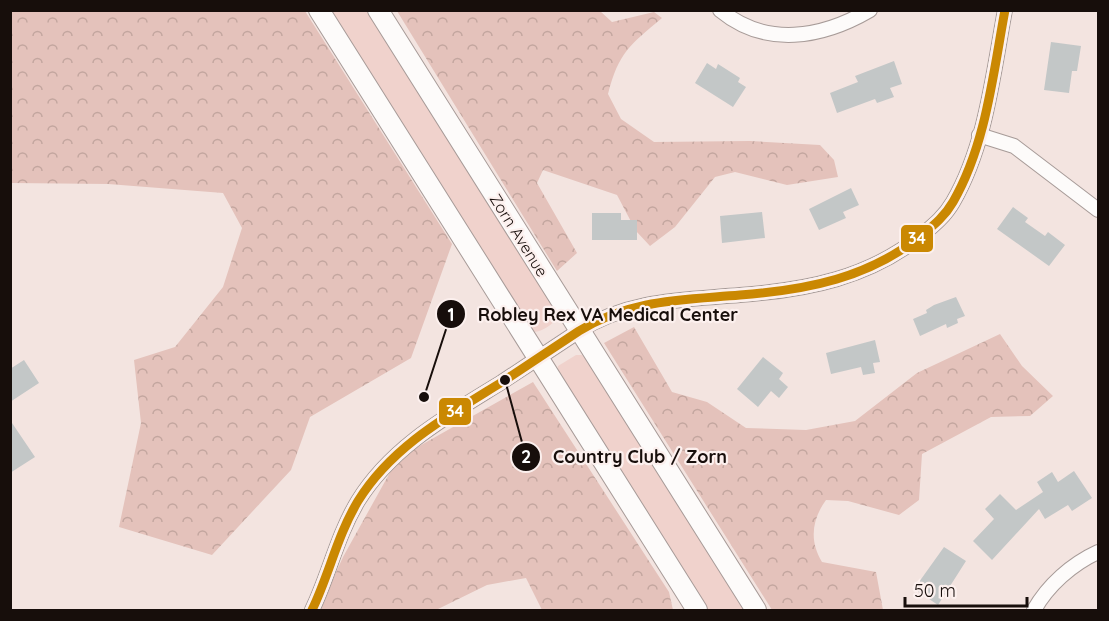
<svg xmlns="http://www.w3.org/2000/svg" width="1109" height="621" viewBox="0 0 1109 621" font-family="Quicksand,sans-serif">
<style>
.green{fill:#f0d2cc}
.forest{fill:url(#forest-crowns)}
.building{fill:#c3c7c7}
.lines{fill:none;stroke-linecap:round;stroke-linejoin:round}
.street-casing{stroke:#a79b98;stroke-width:16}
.secondary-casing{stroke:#a79b98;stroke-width:22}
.street{stroke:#fdfbfa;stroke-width:14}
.secondary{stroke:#fdfbfa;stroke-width:20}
.bus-1-casing{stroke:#fcf0ee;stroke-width:14}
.bus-1{stroke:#ca8802;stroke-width:9}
.labels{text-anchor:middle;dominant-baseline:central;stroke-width:4.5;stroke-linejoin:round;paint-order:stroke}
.street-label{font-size:16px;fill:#170e0b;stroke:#fcf0ee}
.leader{fill:none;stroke:#170e0b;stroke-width:2}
.callout-dot{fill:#170e0b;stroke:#fcf0ee;stroke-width:2}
.mark-label{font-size:18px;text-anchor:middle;font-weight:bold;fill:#fff}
.callout-label{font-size:18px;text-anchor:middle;font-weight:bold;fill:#170e0b;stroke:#fcf0ee;stroke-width:4.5;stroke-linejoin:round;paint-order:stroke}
.line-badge{stroke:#fcf0ee;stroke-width:2}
.badge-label{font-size:16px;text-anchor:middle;font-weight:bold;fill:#fff}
</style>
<defs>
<pattern id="forest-crowns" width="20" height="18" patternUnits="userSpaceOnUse" patternTransform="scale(1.5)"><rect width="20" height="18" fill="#e4c2bb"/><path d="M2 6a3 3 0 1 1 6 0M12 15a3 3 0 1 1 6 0" fill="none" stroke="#c3a69f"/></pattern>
</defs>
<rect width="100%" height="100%" fill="#f3e4e0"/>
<!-- green -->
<path class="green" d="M 328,11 L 368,11 L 554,305 L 557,318 C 552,325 543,331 534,332 L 528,327 Z
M 576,355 L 582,355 L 588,361 L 744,610 L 705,610 L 557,371 L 558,366 Z"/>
<!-- forest -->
<path class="forest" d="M 11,10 L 305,11 L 452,244 L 411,358 L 310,417 L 291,470 L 212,555 L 119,527 L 141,423 L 134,360 L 175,347 L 223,287 L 242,228 L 223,193 L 108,184 L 11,183 Z
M 397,11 L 600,11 L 612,22 L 654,12 L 662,18 C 629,46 619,52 608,94 L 621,119 L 654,142 L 750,141 L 820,145 L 834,160 L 838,177 L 787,185 L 735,172 L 715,177 L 675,227 L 650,246 L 636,231 L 617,195 L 543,170 L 537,183 L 577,253 L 557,271 Z
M 634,327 L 672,392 L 707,402 L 746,428 L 806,430 L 855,421 L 917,373 L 1000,334 L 1022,366 L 1053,396 L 1030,416 L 991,417 L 922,454 L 919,500 L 899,515 L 848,501 L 826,500 C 812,519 809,541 822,562 L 876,572 L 883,610 L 772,610 L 604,343 Z
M 533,382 L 669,592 L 673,610 L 542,610 L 526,578 L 487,585 L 436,610 L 319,610 L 343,557 L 398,458 Z"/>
<!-- building -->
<path class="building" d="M 1051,42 L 1081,46 L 1077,71 L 1072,71 L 1069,93 L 1044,90 Z
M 894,61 L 902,84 L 890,88 L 894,97 L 877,103 L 875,99 L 837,113 L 830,93 L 858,82 L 855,76 Z
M 707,63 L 716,69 L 718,64 L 740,78 L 738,82 L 746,87 L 733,107 L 695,83 Z
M 851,188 L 859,205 L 843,212 L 846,218 L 819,230 L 809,209 Z
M 1013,207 L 1028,218 L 1025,222 L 1045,236 L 1048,232 L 1065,245 L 1049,266 L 997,229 Z
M 762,212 L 765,238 L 722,243 L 720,216 Z
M 592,213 L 621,213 L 621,220 L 637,220 L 637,240 L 592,240 Z
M 956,297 L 965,316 L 957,319 L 958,323 L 947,328 L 946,324 L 920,336 L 913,319 L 927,313 L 926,310 L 934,305 Z
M 875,340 L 880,362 L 873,363 L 875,373 L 863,375 L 861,367 L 831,374 L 826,353 Z
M 763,357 L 783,373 L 779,379 L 788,387 L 779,398 L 771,391 L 758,407 L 737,389 Z
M 24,360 L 39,383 L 10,402 L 10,369 Z
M 10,420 L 35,457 L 10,473 Z
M 1074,471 L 1092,498 L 1072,511 L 1068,505 L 1045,519 L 1039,509 L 992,560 L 973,541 L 994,519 L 985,509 L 1000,494 L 1016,510 L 1043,492 L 1037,482 L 1052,472 L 1058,482 Z
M 944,547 L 966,561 L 938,605 L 914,589 Z"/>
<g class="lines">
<!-- street casing -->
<g class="street-casing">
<path id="street" d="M 720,10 C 766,48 822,38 870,10
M 979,135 L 1014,146 L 1098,210
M 312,610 C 329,575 337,536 358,501 C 392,446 449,415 502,382 C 528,365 553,348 579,331 C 630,299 683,300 740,295 C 807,290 869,278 922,235 C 934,225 945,216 953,202 C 986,145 993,74 1005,10
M 1034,610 C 1048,585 1072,564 1098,552"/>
</g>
<!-- secondary casing -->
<g class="secondary-casing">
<path id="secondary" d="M 319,10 L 697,610
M 378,10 L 756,610"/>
</g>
<!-- street -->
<use href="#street" class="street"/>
<!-- secondary -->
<use href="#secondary" class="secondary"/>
<!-- bus-1 casing -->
<g class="bus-1-casing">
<path id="bus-1" d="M 312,610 C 329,575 337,536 358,501 C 392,446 449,415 502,382 C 528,365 553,348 579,331 C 630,299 683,300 740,295 C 807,290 869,278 922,235 C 934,225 945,216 953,202 C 986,145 993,74 1005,10"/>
</g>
<!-- bus-1 -->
<use href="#bus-1" class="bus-1"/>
</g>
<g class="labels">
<!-- street labels -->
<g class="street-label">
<text transform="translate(519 235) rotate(58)">Zorn Avenue</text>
</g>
</g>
<!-- callouts -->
<path class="leader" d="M424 397L451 314M505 380L526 457"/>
<g class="callout-dot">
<circle cx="424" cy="397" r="6"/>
<circle cx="505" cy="380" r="6"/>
<circle cx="451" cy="314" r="15"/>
<circle cx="526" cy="457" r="15"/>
</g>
<g class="mark-label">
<text x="451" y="321">1</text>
<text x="526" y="463">2</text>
</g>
<g class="callout-label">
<text x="608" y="321">Robley Rex VA Medical Center</text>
<text x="640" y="463">Country Club / Zorn</text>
</g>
<g class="line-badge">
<rect x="900" y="224" width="34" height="29" rx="6" fill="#ca8802"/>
<rect x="438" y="397" width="34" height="29" rx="6" fill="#ca8802"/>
</g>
<g class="badge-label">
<text x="917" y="244">34</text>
<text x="455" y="417">34</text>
</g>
<!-- border -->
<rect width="1109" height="621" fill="none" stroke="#170e0b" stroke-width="24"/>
<!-- scale -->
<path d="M905 597v9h122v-9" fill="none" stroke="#170e0b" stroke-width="3"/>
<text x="914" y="597" font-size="18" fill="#170e0b" stroke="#fcf0ee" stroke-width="4.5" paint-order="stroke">50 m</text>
</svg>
